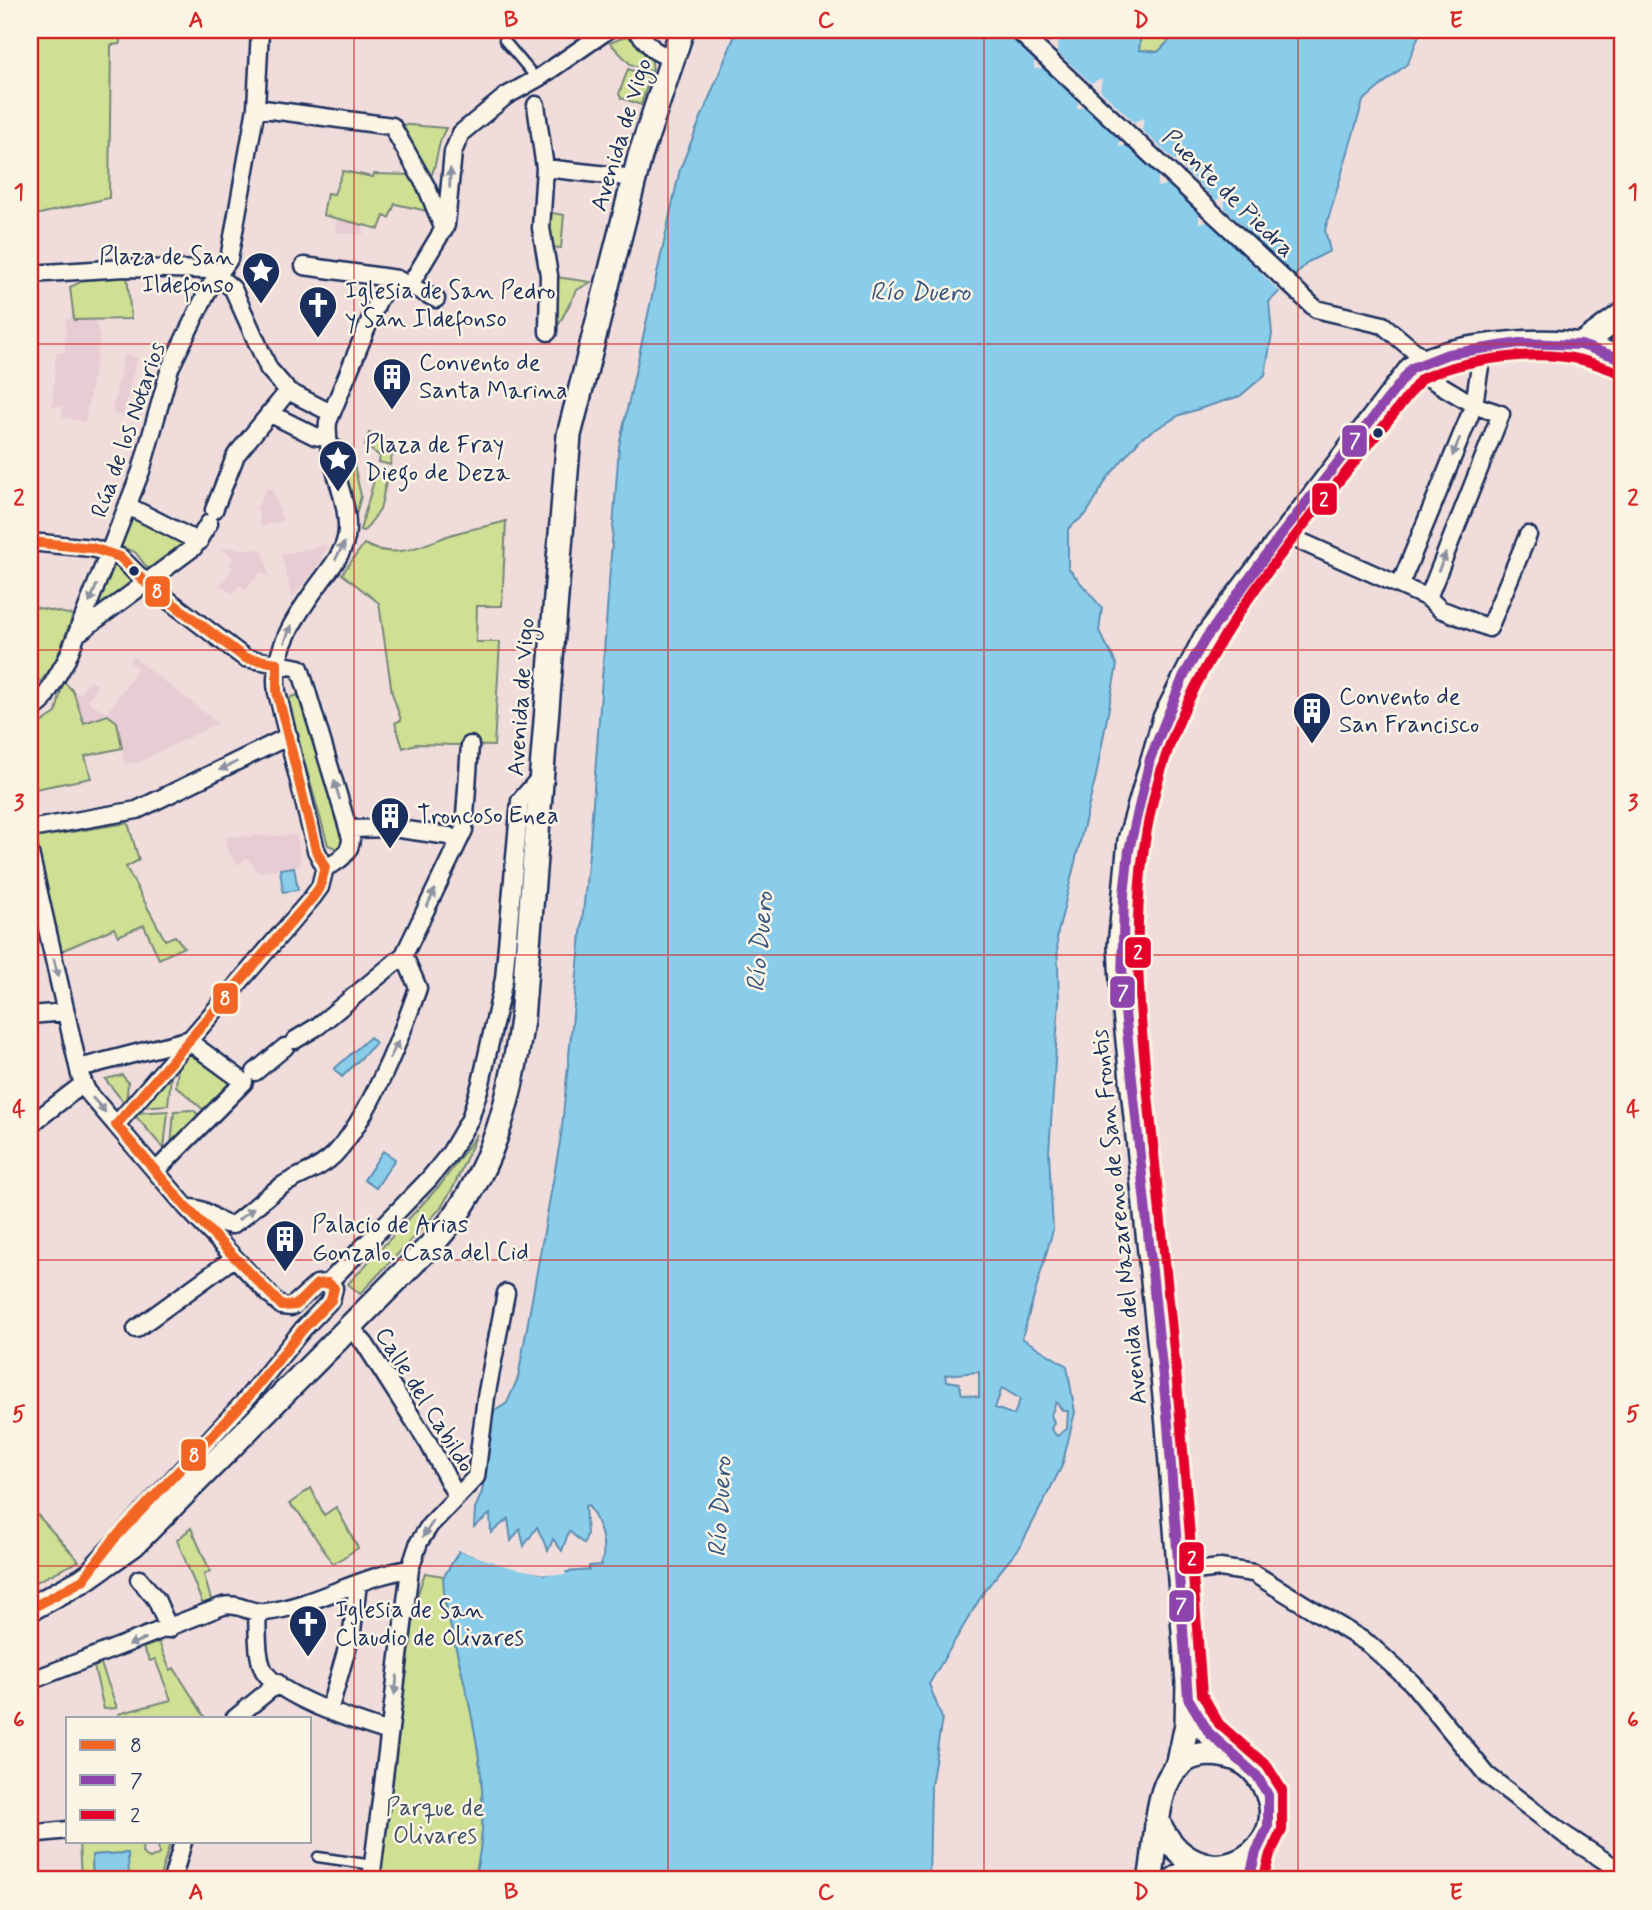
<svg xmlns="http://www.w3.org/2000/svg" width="1652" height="1910" viewBox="0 0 1652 1910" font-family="Mynerve,sans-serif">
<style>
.built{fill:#e8ccd4}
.green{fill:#cfdf93;stroke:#758778;stroke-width:2}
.water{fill:#89cdeb;stroke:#5d8eb3;stroke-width:2;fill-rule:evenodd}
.pier{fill:#f0dddb}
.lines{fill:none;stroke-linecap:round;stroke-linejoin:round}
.lane-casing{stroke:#1b2f5e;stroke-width:13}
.street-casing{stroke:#1b2f5e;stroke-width:21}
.secondary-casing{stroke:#1b2f5e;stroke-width:28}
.lane{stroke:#fcf5e5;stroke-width:8}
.street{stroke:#fcf5e5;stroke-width:16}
.secondary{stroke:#fcf5e5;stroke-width:23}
.bus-1-casing{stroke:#fcf5e5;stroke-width:16}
.bus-2-casing{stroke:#fcf5e5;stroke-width:16}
.bus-3-casing{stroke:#fcf5e5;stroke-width:16}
.bus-1{stroke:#f26522;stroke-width:10}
.bus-2{stroke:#8e44ad;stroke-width:10}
.bus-3{stroke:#e4002b;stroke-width:10}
.oneway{fill:#8c92a2}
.grid{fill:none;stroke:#d62828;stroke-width:2;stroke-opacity:0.55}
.bus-dot{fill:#1b2f5e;stroke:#fcf5e5;stroke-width:2.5}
.labels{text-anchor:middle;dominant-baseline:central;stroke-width:5;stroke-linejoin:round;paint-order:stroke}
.street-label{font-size:24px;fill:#1b2f5e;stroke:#fcf5e5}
.poi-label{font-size:24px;fill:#1b2f5e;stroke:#fcf5e5;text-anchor:start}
.park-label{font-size:24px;fill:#3f5269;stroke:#fcf5e5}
.water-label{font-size:26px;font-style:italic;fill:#365681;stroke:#fcf5e5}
.line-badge{stroke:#fcf5e5;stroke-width:2.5}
.badge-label{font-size:19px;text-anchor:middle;font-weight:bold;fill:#fff}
.neatline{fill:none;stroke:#d62828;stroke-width:2.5}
.grid-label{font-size:23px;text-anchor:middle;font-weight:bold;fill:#d62828}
</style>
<rect width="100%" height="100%" fill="#f0dddb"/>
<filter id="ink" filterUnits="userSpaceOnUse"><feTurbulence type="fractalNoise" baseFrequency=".0143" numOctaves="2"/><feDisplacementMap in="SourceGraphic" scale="14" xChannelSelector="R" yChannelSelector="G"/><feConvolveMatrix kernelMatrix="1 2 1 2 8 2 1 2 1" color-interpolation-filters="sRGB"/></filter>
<g filter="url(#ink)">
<!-- built -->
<path class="built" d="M 337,218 L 364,225 L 363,235 L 335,232 Z
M 74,317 L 74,320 L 89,318 L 96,322 L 100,339 L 85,422 L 62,417 L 63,407 L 52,406 L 56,352 L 65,352 L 66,319 Z
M 124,355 L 137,357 L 123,416 L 112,413 Z
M 267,488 L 272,490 L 283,521 L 260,527 L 259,511 L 256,510 Z
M 328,545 L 317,567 L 292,598 L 281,554 Z
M 220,547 L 263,550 L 270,578 L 261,572 L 246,590 L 239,585 L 232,594 L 220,585 L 233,568 L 229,564 L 234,558 Z
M 133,657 L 218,723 L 139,762 L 125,764 L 117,722 L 108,715 L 84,723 L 73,691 L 79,695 L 90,680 L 98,685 L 88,701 L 107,713 L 138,668 L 129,662 Z
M 297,835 L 301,866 L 258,872 L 247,858 L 238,865 L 226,848 L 226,837 Z"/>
<!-- green -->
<path class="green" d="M 30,30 L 119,30 L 120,44 L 111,45 L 109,198 L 35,215 L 30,203 Z
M 1141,30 L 1180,30 L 1158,52 L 1139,50 Z
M 626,36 C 641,40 655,55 652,72 L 630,64 L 610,43 Z
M 628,69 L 650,77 L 641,105 L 621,98 L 619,94 Z
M 398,124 L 446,128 C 435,145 439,166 428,182 Z
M 343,171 L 373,177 L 374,174 L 414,175 L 432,212 L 395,204 L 389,218 L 384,216 L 379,229 L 323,215 L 327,193 L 334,194 Z
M 546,212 L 564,215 L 561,248 L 549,247 Z
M 127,274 L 131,319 L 74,320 L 70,287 L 91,277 Z
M 556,277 L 591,282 L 577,290 L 559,324 L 555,323 Z
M 369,433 L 394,446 L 390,465 L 379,462 L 380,456 L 365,446 Z
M 337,438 L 350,447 L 361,496 L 354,522 Z
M 377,470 L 388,473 L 380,510 L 364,531 L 360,530 Z
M 133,515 L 180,539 L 183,546 L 150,571 L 135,552 L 121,547 Z
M 506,521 L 502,606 L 477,606 L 476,642 L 500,642 L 494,746 L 416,744 L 403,748 L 395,723 L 401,720 L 392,693 L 379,603 L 342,574 L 364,544 C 393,560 419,547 447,536 C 466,529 487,527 506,521 Z
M 113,565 L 120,567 L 132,584 L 96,609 Z
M 30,606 L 73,615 L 55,663 L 41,681 L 33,682 L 30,670 Z
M 63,681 L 73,691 L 84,723 L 108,715 L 117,722 L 122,748 L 85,756 L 91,778 L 30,790 L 30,730 L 56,713 Z
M 298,695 L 344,840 L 338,849 L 328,845 L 288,704 L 291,697 Z
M 128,823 L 139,860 L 126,867 L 165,940 L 175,936 L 184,947 L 159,959 L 144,925 L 118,936 L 114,928 L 59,952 L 33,838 Z
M 188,1047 L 236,1082 L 206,1112 L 176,1086 L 179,1058 Z
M 172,1066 L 168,1105 L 137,1107 Z
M 122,1075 L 128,1082 L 126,1105 L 105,1079 Z
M 193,1110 L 201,1117 L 171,1148 L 174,1111 Z
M 168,1111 L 164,1149 L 133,1113 Z
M 477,1134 L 454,1186 L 440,1209 L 360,1294 L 348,1284 L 441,1184 Z
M 311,1488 L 324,1515 L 336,1507 L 358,1548 L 333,1564 L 299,1513 L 289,1504 Z
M 34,1511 L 79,1561 L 30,1585 L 30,1514 Z
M 191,1528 L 210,1571 L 204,1575 L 212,1603 L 204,1607 L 177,1540 Z
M 425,1573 L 444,1576 L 445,1602 C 465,1692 499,1789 474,1880 L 380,1880 L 416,1599 Z
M 159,1642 L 170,1670 L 174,1668 L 206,1719 L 118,1719 L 118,1714 L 171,1700 L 155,1659 L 150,1661 L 143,1648 Z
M 101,1664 L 117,1708 L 104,1709 L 94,1667 Z
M 79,1842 L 143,1842 L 142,1853 L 150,1859 L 159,1854 L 158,1842 L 170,1843 L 159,1880 L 129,1880 L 127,1853 L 92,1855 L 93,1880 L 81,1880 Z"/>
<!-- water -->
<path class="water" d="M 737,30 L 1141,30 L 1139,50 L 1158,52 L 1180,30 L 1421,30 L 1408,63 L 1363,101 L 1325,230 L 1330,251 L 1308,262 L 1269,302 L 1272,334 L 1265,375 L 1240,396 L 1180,415 L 1141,438 L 1108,477 L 1087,513 L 1068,529 L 1068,568 L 1102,608 L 1099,631 L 1117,665 L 1096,776 L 1057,936 L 1059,1001 L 1049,1153 L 1053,1230 L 1022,1338 L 1067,1366 L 1075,1412 L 1062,1466 L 1020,1547 L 985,1590 L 929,1684 L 942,1718 L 931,1786 L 929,1880 L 474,1880 C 499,1789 465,1692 445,1602 L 443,1578 L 459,1551 L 544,1574 L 589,1570 L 589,1566 L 601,1565 C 608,1545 599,1522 588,1505 L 585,1506 L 587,1534 L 584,1544 L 569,1531 L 562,1551 L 553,1539 L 548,1551 L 537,1527 L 524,1546 L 520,1529 L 511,1541 L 508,1519 L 491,1533 L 490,1514 L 474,1527 L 475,1509 L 482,1492 L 493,1412 L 507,1403 L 518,1378 L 561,1136 L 590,843 L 619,446 L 680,169 ZM 979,1372 L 979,1397 L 962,1394 L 959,1383 L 947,1381 L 945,1375 ZM 1002,1388 L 1020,1399 L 1014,1415 L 995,1408 ZM 1056,1402 L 1063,1411 L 1068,1411 L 1067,1429 L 1057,1436 L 1051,1429 L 1054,1422 L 1051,1415 Z
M 294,867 L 298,890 L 283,892 L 280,869 Z
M 370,1037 L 376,1043 L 342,1077 L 334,1069 Z
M 383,1151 L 395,1159 L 376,1188 L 364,1180 Z
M 128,1853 L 129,1880 L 93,1880 L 92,1855 Z"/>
<!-- pier -->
<path class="pier" d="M 991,30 L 1033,30 L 1048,43 L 1059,40 L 1057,52 L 1091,83 L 1102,78 L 1100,90 L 1134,122 L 1144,118 L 1142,130 L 1175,161 L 1183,158 L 1183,168 L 1215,200 L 1224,196 L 1225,209 L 1297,278 L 1282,294 L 1210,222 L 1199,223 L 1199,212 L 1169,184 L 1157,187 L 1159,174 L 1129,145 L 1119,147 L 1120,137 L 1087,106 L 1077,109 L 1078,98 L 1046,68 L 1034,69 L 1034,59 L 1001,30 L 991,33 Z
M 460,1547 L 510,1563 L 544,1571 L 565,1571 L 566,1575 L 544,1574 L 509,1567 L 459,1551 Z"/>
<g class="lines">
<!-- lane casing -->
<g class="lane-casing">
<path id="lane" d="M 504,40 L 531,72 L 534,81
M 318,1857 L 373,1865"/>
</g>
<!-- street casing -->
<g class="street-casing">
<path id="street" d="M 636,30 L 654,50 L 672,60
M 1017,30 L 1316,309 L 1383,325 L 1425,360
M 536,105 L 545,168 L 541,228 L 549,275 L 548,332
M 256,108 L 392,126 L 427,188 L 444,230
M 545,168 L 634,178
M 304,266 L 397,279 L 436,299
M 30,274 L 125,268 L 211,270 L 233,289 L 268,367
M 410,285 L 446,225 L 453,152 L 461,133 L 506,96 L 540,77 L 608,30
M 268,368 L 288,391 L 331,413
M 269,413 L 315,436 L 328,438
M 128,506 L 199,542
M 214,510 L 236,455 L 288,391
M 1284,534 L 1428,598 L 1501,414 L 1474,405 L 1483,347
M 30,542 L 92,548 L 120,557 L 147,584 L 245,658 L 300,668 L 351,838 C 351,853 338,863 325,867
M 1400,585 L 1474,405 L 1412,368
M 1428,598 L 1440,609 L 1489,628 L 1528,535
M 81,631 L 194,547 L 209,523
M 30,712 L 42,702 L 67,659 L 141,471 L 170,368 L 208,290 L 229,259 L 256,108 L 260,30
M 30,829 L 137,810 L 289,736
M 348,829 L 392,828 L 449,836 L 457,841
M 30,853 L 80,1075 L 87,1091 L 187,1208 L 270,1295
M 325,867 L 316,850 L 277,692 C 270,651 299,611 322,580 C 331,568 343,553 346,538 C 353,503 324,459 328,422 L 377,303 L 390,278
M 30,1015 L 66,1012
M 295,1040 L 318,1026 L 404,955 L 464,830 L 470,745
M 79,1068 L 187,1040 L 244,1082 L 157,1170
M 255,1072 L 285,1047
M 30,1125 L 83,1084
M 116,1125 L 312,898 L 320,887 L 325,867
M 187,1208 C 210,1207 216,1225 232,1225 C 250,1213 265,1196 283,1185 C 300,1174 319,1170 334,1155 C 369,1118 401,1037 418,988 L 404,955
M 328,1283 L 429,1179 L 450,1153 L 470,1119 L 481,1083 L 504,979 L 520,801 L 543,774
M 276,1301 L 282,1306 L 291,1307 L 317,1284 L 328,1283
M 350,1327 L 365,1344 L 429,1444 L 457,1497
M 136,1329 L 234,1258
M 92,1567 L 243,1403 L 303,1329 L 331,1300 L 334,1288 L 328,1283
M 1179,1573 L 1220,1568 L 1253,1573 L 1369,1644 L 1412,1683 L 1487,1775 L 1565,1835 L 1622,1872
M 139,1579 L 156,1599 L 169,1629
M 257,1612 C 258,1629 256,1656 264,1671 C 281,1698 359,1722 389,1732
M 30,1681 L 223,1606 C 238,1602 250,1614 265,1612 C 315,1606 360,1576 410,1569
M 329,1711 L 352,1631 L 358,1584
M 234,1719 L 278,1683
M 30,1834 L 68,1830
M 172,1880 L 183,1842
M 371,1880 L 410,1569 L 419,1542 L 430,1525 L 476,1477 L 486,1397 L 506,1293"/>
</g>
<!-- secondary casing -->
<g class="secondary-casing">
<path id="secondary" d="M 1581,345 L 1622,315
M 30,1609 L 83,1580 L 134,1544 L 435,1241 C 491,1179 511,1101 522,1019 L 569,435 L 640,156 L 682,30
M 1189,1700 L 1204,1728 L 1235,1757
M 1178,1767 L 1187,1724 L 1188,1683 L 1168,1425 L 1122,983 L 1120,946 L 1130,840 L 1165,718 L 1205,639 L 1412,368 C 1448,345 1539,338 1581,345 C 1595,348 1609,355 1622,359
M 1150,1880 C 1161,1833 1147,1741 1226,1756 C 1249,1760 1262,1776 1269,1798 C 1288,1855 1196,1907 1157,1820
M 1174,1880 L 1198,1865
M 1249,1880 L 1257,1849"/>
</g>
<!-- lane -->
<use href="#lane" class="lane"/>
<!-- street -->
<use href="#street" class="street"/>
<!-- secondary -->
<use href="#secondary" class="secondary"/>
<!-- bus-1 casing -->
<g class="bus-1-casing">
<path id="bus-1" d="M 30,542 L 92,548 L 120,557 L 147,584 L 245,658 L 277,663
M 277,663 L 277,692 L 316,850 L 325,867
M 116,1125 L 312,898 L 320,887 L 325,867
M 116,1125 L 187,1208 L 282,1306 L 296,1305 L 317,1284 L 328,1283
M 30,1609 L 83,1580 L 114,1539 L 243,1403 L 303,1329 L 331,1300 L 334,1288 L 328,1283"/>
</g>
<!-- bus-2 casing -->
<g class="bus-2-casing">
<path id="bus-2" d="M 1249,1880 L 1256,1852 L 1268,1827 L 1268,1795 L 1257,1776 L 1209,1733 L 1188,1698 L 1168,1425 L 1122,983 L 1124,895 L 1129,850 L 1150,759 L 1184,675 L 1206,638 L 1280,536 L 1412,368 L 1448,354 L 1519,343 L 1581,345 L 1622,359"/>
</g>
<!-- bus-3 casing -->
<g class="bus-3-casing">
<path id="bus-3" d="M 1263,1880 L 1270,1854 L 1282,1830 L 1282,1790 L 1267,1766 L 1219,1724 L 1202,1694 C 1192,1563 1183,1432 1169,1301 C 1162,1236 1156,1170 1149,1105 C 1135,970 1124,846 1181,717 C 1235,593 1339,486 1421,379 C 1462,359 1536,349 1582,360 C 1594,363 1606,368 1618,372"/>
</g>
<!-- bus-1 -->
<use href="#bus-1" class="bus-1"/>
<!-- bus-2 -->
<use href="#bus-2" class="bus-2"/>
<!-- bus-3 -->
<use href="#bus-3" class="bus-3"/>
</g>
<!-- one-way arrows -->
<defs><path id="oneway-solid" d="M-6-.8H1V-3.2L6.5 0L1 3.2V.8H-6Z" transform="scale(1.75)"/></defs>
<g class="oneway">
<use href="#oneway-solid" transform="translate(450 178) rotate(-88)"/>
<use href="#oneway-solid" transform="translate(1456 447) rotate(112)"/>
<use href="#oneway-solid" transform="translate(340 551) rotate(-62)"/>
<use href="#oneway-solid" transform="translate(1442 562) rotate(-68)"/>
<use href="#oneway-solid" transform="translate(93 594) rotate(112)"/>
<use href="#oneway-solid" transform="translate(288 634) rotate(-69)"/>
<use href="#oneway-solid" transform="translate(228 766) rotate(154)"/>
<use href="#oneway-solid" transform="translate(337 790) rotate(-106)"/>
<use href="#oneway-solid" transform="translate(431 898) rotate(-65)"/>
<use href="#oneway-solid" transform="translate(56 968) rotate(77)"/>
<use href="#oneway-solid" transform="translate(394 1050) rotate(-63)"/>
<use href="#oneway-solid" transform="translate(99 1105) rotate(48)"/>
<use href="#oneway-solid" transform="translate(246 1214) rotate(-38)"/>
<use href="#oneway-solid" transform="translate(428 1529) rotate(124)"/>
<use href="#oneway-solid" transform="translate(137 1642) rotate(159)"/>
<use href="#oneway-solid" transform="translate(396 1685) rotate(98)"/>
</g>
</g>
<!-- grid -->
<path class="grid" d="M 354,30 L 354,1880M 668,30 L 668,1880M 984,30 L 984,1880M 1298,30 L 1298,1880M 30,344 L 1622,344M 30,650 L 1622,650M 30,955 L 1622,955M 30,1260 L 1622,1260M 30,1566 L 1622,1566"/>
<!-- icons -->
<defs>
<g id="sight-pin" transform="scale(2.0125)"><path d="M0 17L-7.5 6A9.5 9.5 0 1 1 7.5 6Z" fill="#1b2f5e" stroke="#fcf5e5"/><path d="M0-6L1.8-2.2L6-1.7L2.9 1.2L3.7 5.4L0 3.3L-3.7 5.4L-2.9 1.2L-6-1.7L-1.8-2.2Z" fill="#fff"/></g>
<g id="church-pin" transform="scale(2.0125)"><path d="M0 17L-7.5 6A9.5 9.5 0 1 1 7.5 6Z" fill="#1b2f5e" stroke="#fcf5e5"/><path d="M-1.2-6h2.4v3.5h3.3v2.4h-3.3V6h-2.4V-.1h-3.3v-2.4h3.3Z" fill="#fff"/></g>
<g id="building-pin" transform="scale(2.0125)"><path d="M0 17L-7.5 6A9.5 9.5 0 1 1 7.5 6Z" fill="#1b2f5e" stroke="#fcf5e5"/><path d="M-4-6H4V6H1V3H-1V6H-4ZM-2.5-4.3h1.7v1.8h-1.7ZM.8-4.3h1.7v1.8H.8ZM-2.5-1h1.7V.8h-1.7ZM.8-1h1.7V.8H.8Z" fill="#fff"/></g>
</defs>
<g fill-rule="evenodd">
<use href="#sight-pin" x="261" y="271"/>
<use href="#church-pin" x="318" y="305"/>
<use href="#building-pin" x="392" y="377"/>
<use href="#sight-pin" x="338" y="459"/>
<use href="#building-pin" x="1312" y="711"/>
<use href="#building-pin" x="390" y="816"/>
<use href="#building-pin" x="285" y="1239"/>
<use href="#church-pin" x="308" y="1624"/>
</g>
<!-- markers -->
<g class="bus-dot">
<circle cx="1378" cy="433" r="6"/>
<circle cx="134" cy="571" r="6"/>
</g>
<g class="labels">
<!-- street labels -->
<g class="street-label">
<text transform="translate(622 135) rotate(-73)">Avenida de Vigo</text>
<text transform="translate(1228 194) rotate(44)">Puente de Piedra</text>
<text transform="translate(129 430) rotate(-71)">Rúa de los Notarios</text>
<text transform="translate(522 697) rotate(-86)">Avenida de Vigo</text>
<text transform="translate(1120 1217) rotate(-96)">Avenida del Nazareno de San Frontis</text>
<text transform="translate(424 1400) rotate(58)">Calle del Cabildo</text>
</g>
<!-- poi labels -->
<g class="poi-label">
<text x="234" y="257" text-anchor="end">Plaza de San<tspan x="234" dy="28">Ildefonso</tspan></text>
<text x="345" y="291">Iglesia de San Pedro<tspan x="345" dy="28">y San Ildefonso</tspan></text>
<text x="419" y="363">Convento de<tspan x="419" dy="28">Santa Marina</tspan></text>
<text x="365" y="445">Plaza de Fray<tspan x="365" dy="28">Diego de Deza</tspan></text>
<text x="1339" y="697">Convento de<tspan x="1339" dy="28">San Francisco</tspan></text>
<text x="417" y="816">Troncoso Enea</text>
<text x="312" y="1225">Palacio de Arias<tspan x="312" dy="28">Gonzalo. Casa del Cid</tspan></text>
<text x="335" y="1610">Iglesia de San<tspan x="335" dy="28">Claudio de Olivares</tspan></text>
</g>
<!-- park labels -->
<g class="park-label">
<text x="435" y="1808">Parque de<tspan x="435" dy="28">Olivares</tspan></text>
</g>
<!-- water labels -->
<g class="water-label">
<text x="920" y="293">Río Duero</text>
<text transform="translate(761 942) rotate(-85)">Río Duero</text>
<text transform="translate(721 1507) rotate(-87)">Río Duero</text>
</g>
</g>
<g class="line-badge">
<rect x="1341" y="424" width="27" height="34" rx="7" fill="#8e44ad"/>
<rect x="1311" y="482" width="27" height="34" rx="7" fill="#e4002b"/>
<rect x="144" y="575" width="27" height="33" rx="7" fill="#f26522"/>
<rect x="1124" y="936" width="28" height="33" rx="7" fill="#e4002b"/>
<rect x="1109" y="975" width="27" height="34" rx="7" fill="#8e44ad"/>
<rect x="212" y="982" width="27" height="33" rx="7" fill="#f26522"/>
<rect x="180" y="1438" width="27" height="34" rx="7" fill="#f26522"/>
<rect x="1178" y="1541" width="27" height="34" rx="7" fill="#e4002b"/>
<rect x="1168" y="1589" width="27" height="34" rx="7" fill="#8e44ad"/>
</g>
<g class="badge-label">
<text x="1355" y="447">7</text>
<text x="1324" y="506">2</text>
<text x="157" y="598">8</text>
<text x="1138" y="959">2</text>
<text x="1123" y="999">7</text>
<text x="225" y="1005">8</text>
<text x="194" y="1462">8</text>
<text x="1192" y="1565">2</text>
<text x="1181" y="1612">7</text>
</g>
<!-- margin -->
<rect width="1652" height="1910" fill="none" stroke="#fcf5e5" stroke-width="77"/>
<!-- legend -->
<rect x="66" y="1717" width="245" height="126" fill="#fcf5e5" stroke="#a2a6af" stroke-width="2"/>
<rect x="80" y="1740" width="35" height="10" fill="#f26522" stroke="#a2a6af" stroke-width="2"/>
<text x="130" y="1752" font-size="21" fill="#1b2f5e">8</text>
<rect x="80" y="1775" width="35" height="10" fill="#8e44ad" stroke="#a2a6af" stroke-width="2"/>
<text x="130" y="1787" font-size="21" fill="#1b2f5e">7</text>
<rect x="80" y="1810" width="35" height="10" fill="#e4002b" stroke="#a2a6af" stroke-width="2"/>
<text x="130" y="1822" font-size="21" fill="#1b2f5e">2</text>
<rect x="38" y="38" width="1576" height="1833" class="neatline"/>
<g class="grid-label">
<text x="196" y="27">A</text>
<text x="511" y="27">B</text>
<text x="826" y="27">C</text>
<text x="1141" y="27">D</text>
<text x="1456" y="27">E</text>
<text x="19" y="199">1</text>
<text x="1633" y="199">1</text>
<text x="19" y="505">2</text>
<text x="1633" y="505">2</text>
<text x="19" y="810">3</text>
<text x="1633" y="810">3</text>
<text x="19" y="1116">4</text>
<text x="1633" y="1116">4</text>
<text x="19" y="1421">5</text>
<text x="1633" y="1421">5</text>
<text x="19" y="1727">6</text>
<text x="1633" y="1727">6</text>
<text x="196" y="1899">A</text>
<text x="511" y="1899">B</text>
<text x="826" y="1899">C</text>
<text x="1141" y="1899">D</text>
<text x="1456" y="1899">E</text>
</g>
</svg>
